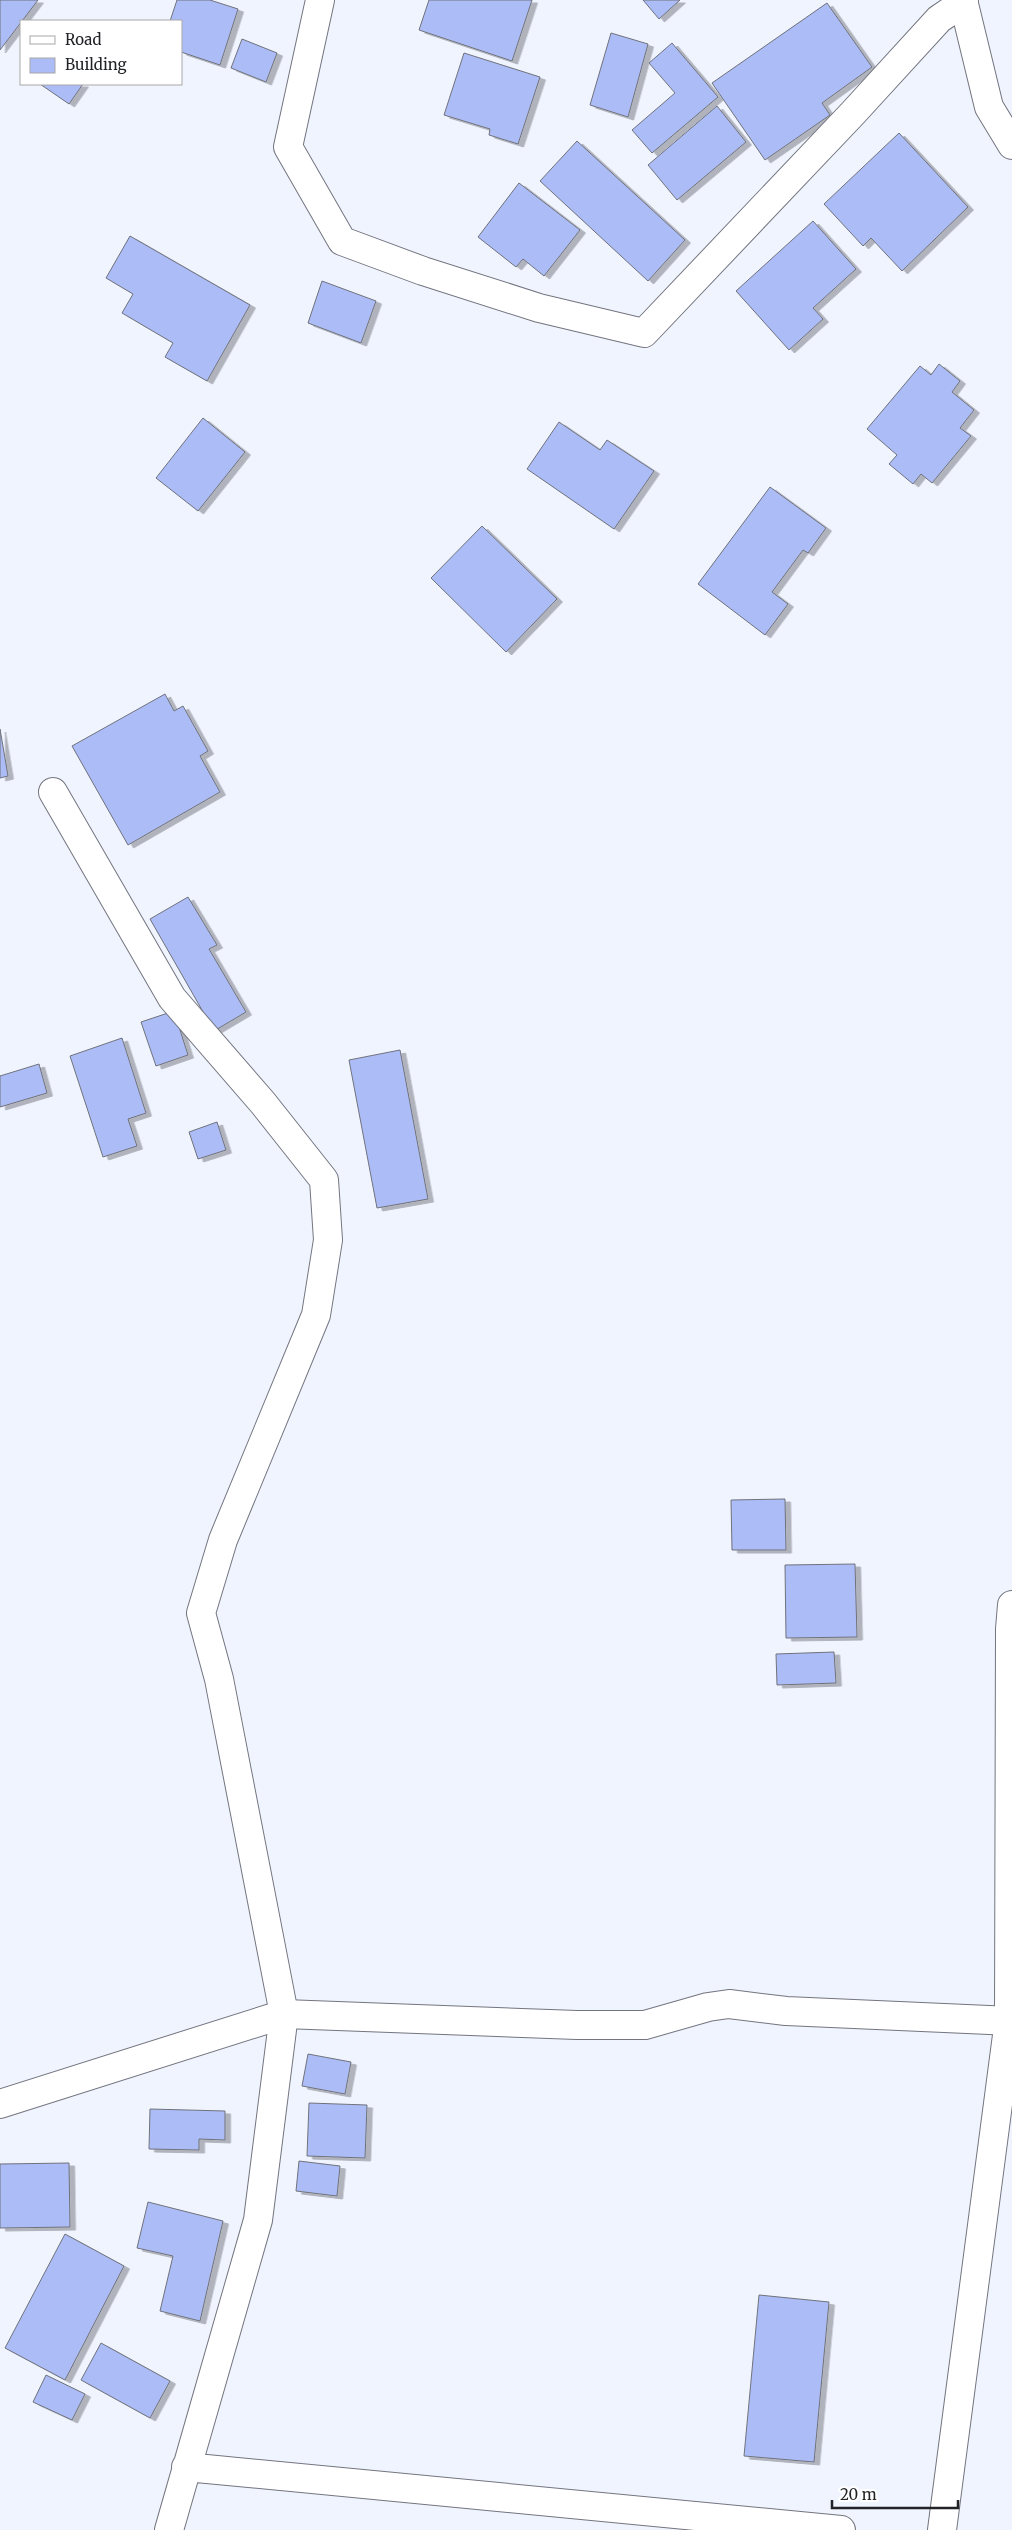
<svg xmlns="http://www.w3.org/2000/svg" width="1012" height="2530" viewBox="0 0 1012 2530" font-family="Merriweather,serif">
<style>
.building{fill:#acbcf6;stroke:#6f727b;filter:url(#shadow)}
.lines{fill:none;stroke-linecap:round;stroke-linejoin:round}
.street-casing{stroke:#73757f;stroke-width:30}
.secondary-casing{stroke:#73757f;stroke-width:30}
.street{stroke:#fff;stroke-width:28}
.secondary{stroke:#fff;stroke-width:28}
</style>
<defs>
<filter id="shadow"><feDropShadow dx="5.5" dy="3" stdDeviation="0" flood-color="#0004"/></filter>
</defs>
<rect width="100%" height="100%" fill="#f0f4ff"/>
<!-- building -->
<path class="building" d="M 0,0 L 38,0 L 0,50 Z
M 177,0 L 210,0 L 238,9 L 220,65 L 181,52 L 181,21 L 170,21 Z
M 429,0 L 532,0 L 512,61 L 419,30 Z
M 643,0 L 680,0 L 659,19 Z
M 827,3 L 872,67 L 822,103 L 830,115 L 765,160 L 712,83 Z
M 611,33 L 648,44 L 628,117 L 590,105 Z
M 242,39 L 277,53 L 266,82 L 231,68 Z
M 672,43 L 718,97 L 652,153 L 632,130 L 675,93 L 649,63 Z
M 464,53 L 540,77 L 518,144 L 489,135 L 490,129 L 444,115 Z
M 40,84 L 83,84 L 69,104 Z
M 717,106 L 746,142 L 677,200 L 648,165 Z
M 899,133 L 968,207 L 902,271 L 871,238 L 863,246 L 824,204 Z
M 577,141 L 685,240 L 648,281 L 540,181 Z
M 519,183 L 580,230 L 544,276 L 523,259 L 516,267 L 478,237 Z
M 813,221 L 856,269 L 813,308 L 823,319 L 789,350 L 736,291 Z
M 130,236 L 250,305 L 207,381 L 165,357 L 173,343 L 122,313 L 133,294 L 106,278 Z
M 322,281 L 376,301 L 361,343 L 308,323 Z
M 939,364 L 960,381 L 952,392 L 974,410 L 960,428 L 971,436 L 932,483 L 921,474 L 913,484 L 889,464 L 897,455 L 867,429 L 920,366 L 931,375 Z
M 203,418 L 245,452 L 198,511 L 156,478 Z
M 559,422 L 600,450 L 607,440 L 654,471 L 614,529 L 527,469 Z
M 770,487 L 826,528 L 808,553 L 803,550 L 772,592 L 788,604 L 765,635 L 698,584 Z
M 482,526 L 557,599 L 506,652 L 431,578 Z
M 165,694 L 174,711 L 183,706 L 208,751 L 200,756 L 220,792 L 128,845 L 72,746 Z
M 0,729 L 8,776 L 0,778 Z
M 188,897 L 217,945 L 209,949 L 246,1012 L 214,1031 L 150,919 Z
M 174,1011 L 188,1055 L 156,1066 L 141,1022 Z
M 122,1038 L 146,1113 L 128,1119 L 137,1146 L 103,1157 L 70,1056 Z
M 400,1050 L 428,1199 L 377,1208 L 349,1060 Z
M 39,1064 L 47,1093 L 0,1107 L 0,1076 Z
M 217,1122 L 226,1150 L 198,1159 L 189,1132 Z
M 785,1499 L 786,1550 L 732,1550 L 731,1500 Z
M 855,1564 L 857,1637 L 786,1638 L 785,1565 Z
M 834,1652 L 836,1683 L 777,1685 L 776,1654 Z
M 308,2054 L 351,2062 L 345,2094 L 302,2086 Z
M 309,2103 L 367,2105 L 365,2158 L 307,2156 Z
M 150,2109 L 225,2111 L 225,2140 L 199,2139 L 199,2150 L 149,2149 Z
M 299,2161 L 340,2166 L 337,2196 L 296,2191 Z
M 69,2163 L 70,2227 L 0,2228 L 0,2164 Z
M 148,2202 L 223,2221 L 200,2321 L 160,2311 L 173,2256 L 137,2248 Z
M 65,2234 L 124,2266 L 65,2380 L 5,2348 Z
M 759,2295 L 829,2302 L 814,2462 L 744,2456 Z
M 101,2343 L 170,2381 L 150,2418 L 81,2380 Z
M 46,2375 L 85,2394 L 72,2420 L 33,2402 Z"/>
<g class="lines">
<!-- street casing -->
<g class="street-casing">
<path id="street" d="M 320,0 L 288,147 L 342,241 L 423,271 L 539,308 L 644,333 L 853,113 L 939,19 L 964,2
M 963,0 L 989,107 L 1012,145
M 53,792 L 172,998 L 263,1103 L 324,1180 L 328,1240 L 316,1315 L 223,1540 L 201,1613 L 219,1679 L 284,2014 L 258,2220 L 169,2530
M 186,2467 L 841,2530
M 942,2530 L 1009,2020 L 1010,1629 L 1012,1605"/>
</g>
<!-- secondary casing -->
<g class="secondary-casing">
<path id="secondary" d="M 0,2104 L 284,2014 L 577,2025 L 645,2025 L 708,2007 L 729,2004 L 786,2011 L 1012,2021"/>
</g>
<!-- street -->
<use href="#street" class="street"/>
<!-- secondary -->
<use href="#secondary" class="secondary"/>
</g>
<!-- legend -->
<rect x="20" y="20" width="162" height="65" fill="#ffffff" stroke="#a7a7a9"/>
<rect x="30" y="36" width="25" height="8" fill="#ffffff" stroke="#a7a7a9"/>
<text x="65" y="45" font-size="15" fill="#222327">Road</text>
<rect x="30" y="58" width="25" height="15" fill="#acbcf6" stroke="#a7a7a9"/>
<text x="65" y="70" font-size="15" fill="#222327">Building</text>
<!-- scale -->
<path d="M832 2500v8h126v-8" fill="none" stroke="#222327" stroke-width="2.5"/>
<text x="840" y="2500" font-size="15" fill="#222327" stroke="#ffffff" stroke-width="4" paint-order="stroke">20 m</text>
</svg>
